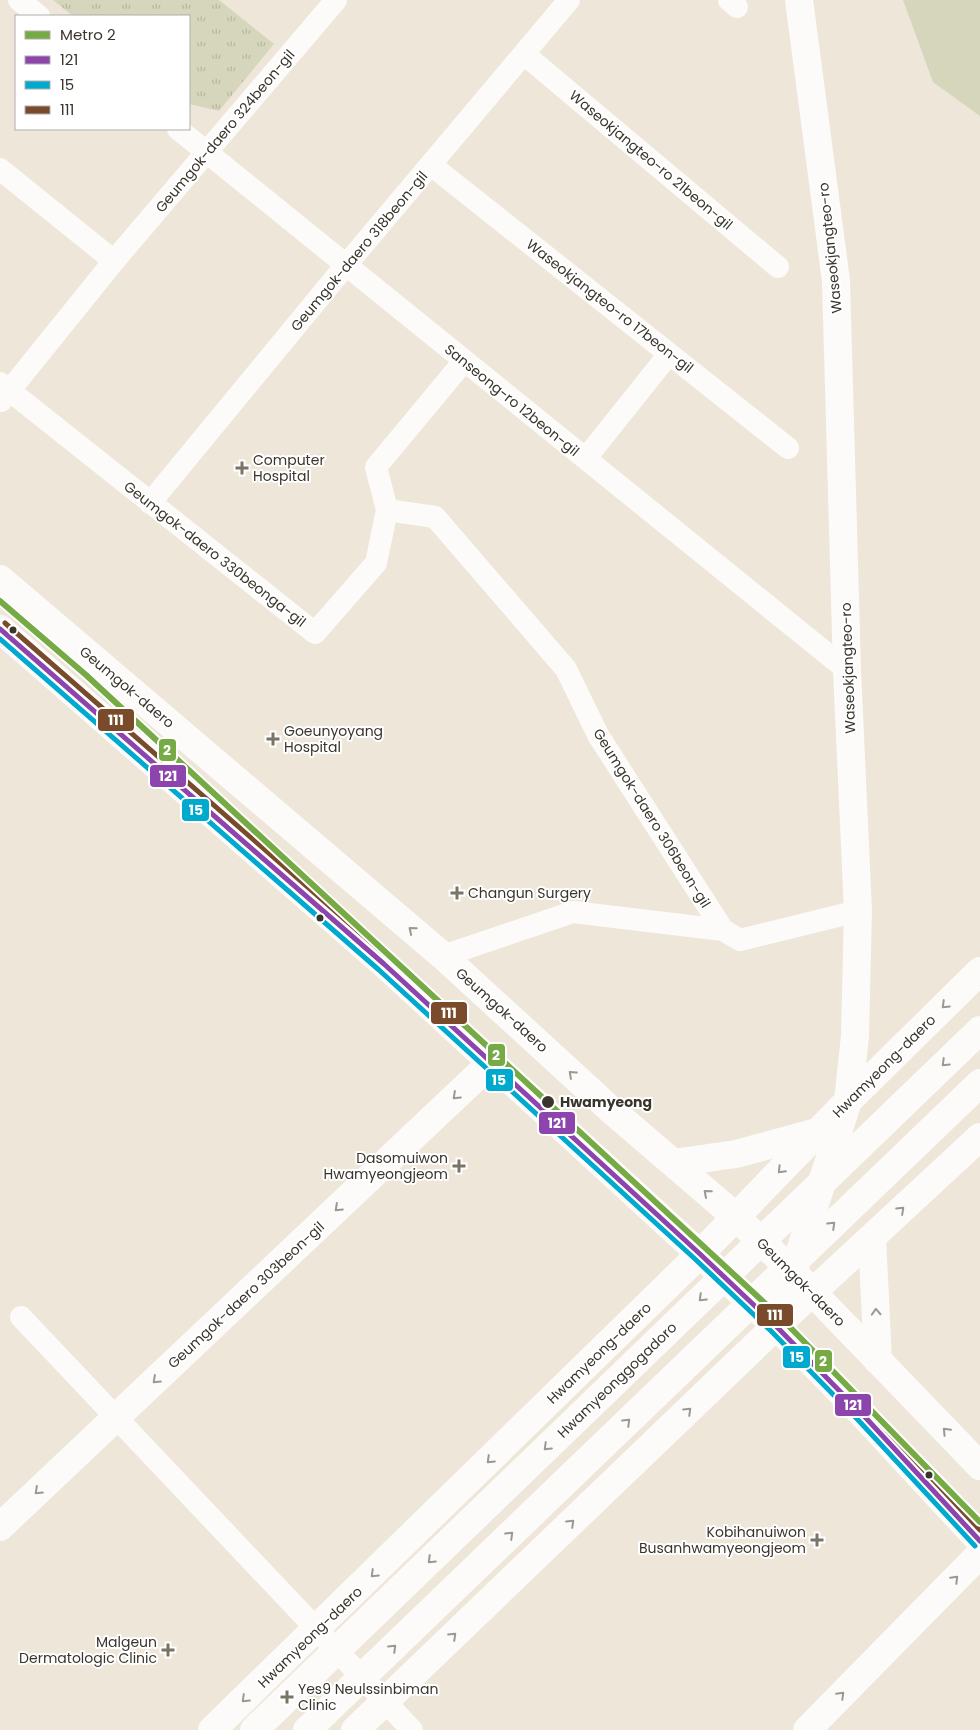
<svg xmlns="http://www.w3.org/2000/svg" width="980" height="1730" viewBox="0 0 980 1730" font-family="Poppins,sans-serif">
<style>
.grass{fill:url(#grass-tufts)}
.garden{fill:#d5d6bb}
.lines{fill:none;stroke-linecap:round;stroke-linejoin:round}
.street{stroke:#fcfbf9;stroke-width:22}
.secondary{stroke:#fcfbf9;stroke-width:28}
.primary{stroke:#fcfbf9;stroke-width:28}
.highway{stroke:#fcfbf9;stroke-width:28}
.bus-1-casing{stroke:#fff;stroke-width:9}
.bus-2-casing{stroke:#fff;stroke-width:9}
.bus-3-casing{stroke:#fff;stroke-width:9}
.bus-1{stroke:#8e44ad;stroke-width:5}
.bus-2{stroke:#00a9ce;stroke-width:5}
.bus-3{stroke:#7a4b2a;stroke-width:5}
.metro-1-casing{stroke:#fff;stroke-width:10}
.metro-1{stroke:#76aa44;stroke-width:6}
.oneway{stroke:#9b9892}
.poi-dot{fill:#797368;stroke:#fff;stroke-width:2}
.bus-dot{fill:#3a352c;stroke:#fff;stroke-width:2}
.labels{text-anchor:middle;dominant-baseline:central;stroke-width:4;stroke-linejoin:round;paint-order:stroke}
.street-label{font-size:14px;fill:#3a352c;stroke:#fff}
.poi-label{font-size:14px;fill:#3a352c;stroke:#fff;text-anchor:start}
.stop-label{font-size:14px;font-weight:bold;fill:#3a352c;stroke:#fff;text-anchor:start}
.line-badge{stroke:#fff;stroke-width:2}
.badge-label{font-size:14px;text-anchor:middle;font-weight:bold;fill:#fff}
</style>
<defs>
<pattern id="grass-tufts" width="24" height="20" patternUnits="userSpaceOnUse" patternTransform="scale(1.25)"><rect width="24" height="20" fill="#d5d6bb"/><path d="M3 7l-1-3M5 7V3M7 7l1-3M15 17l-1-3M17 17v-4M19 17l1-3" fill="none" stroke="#b8b8a1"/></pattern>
</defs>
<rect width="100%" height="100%" fill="#eee6d8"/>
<!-- grass -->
<path class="grass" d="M 53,0 L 219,0 L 274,44 L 219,111 L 189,104 L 189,16 L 73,16 Z"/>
<!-- garden -->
<path class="garden" d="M 903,0 L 980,0 L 980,116 L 933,82 Z"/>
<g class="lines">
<!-- street -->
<path class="street" d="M 19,0 L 39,16
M 729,0 L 737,7
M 524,54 L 778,267
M 178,129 L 847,670
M 431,165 L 788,448
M 0,169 L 114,261
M 0,383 L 315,633 L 376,563 L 387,510 L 376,467 L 464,361
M 1,401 L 114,261 L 336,0
M 586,458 L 669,354
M 150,503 L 346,265 L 569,0
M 387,510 L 435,517 L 566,669 L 598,735 L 723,930 L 573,912 L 443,956
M 723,930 L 740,940 L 858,911
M 21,1317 L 412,1730"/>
<!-- secondary -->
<path class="secondary" d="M 776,1326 L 848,1101 L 855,1036 L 858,911 L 847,670 L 836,281 L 799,0
M 0,1527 L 491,1063
M 807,1730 L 980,1554"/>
<!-- primary -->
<path class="primary" d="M 0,579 L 443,956 L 610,1109 L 736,1217 L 793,1272 L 980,1466
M 0,629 L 384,964 L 700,1254 L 776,1326 L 865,1417 L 980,1541
M 673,1163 L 736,1154 L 817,1132
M 872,1237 L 878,1361
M 212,1730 L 700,1254 L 848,1101 L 980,971
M 355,1730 L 776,1326 L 980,1137"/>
<!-- highway -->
<path class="highway" d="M 254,1730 L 980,1030
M 307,1730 L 980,1083"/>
<!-- bus-1 casing -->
<g class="bus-1-casing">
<path id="bus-1" d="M 0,629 L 384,964 L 700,1254 L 776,1326 L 865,1417 L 980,1541"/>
</g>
<!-- bus-2 casing -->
<g class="bus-2-casing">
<path id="bus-2" d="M 0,639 L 379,970 L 695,1259 L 771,1331 L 860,1422 L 975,1546"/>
</g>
<!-- bus-3 casing -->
<g class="bus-3-casing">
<path id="bus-3" d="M 5,623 L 389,958 L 705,1248 L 781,1321 L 870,1412 L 980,1530"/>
</g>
<!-- bus-1 -->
<use href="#bus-1" class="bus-1"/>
<!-- bus-2 -->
<use href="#bus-2" class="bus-2"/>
<!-- bus-3 -->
<use href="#bus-3" class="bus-3"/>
<!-- metro-1 casing -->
<g class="metro-1-casing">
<path id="metro-1" d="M 0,601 L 86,675 L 782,1319 L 980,1522"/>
</g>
<!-- metro-1 -->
<use href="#metro-1" class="metro-1"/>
</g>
<!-- one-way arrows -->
<defs><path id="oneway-chevron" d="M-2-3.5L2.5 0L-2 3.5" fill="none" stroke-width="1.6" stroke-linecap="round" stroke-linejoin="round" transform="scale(1.25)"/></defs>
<g class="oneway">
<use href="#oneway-chevron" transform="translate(412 930) rotate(-140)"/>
<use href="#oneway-chevron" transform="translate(945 1005) rotate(136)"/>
<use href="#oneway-chevron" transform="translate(945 1063) rotate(136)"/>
<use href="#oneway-chevron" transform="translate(572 1074) rotate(-138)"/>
<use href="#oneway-chevron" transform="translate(456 1096) rotate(137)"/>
<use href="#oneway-chevron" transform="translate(781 1170) rotate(134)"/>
<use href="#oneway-chevron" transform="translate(707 1193) rotate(-139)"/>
<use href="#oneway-chevron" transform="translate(338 1208) rotate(137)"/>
<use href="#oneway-chevron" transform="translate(901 1210) rotate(-43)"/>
<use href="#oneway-chevron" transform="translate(832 1225) rotate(-44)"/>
<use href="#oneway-chevron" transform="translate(702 1298) rotate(136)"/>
<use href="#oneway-chevron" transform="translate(876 1312) rotate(-93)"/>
<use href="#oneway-chevron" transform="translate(156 1380) rotate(137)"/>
<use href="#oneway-chevron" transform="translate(688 1411) rotate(-44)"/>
<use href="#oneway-chevron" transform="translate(627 1422) rotate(-44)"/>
<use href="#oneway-chevron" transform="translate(946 1431) rotate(-134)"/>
<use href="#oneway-chevron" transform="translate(547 1447) rotate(136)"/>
<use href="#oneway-chevron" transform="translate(490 1460) rotate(136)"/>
<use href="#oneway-chevron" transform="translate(38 1491) rotate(137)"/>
<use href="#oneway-chevron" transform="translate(571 1523) rotate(-44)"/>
<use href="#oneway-chevron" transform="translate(510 1535) rotate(-44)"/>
<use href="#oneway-chevron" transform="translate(431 1560) rotate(136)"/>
<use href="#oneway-chevron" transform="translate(374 1574) rotate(136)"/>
<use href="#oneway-chevron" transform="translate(955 1579) rotate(-45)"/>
<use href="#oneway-chevron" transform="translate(453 1636) rotate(-44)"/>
<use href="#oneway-chevron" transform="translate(393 1648) rotate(-44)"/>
<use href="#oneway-chevron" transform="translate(841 1695) rotate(-45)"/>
<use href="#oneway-chevron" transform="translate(245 1699) rotate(136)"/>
</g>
<!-- markers -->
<g class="poi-dot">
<path d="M239.5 460.5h5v5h5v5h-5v5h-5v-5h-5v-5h5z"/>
<path d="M270.5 731.5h5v5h5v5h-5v5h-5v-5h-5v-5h5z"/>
<path d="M454.5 885.5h5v5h5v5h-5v5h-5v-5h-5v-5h5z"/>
<path d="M456.5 1158.5h5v5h5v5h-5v5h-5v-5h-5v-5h5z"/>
<path d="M814.5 1532.5h5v5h5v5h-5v5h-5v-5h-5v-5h5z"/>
<path d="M165.5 1642.5h5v5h5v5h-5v5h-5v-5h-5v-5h5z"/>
<path d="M284.5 1689.5h5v5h5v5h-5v5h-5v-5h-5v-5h5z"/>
</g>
<g class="bus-dot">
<circle cx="13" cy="630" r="4.5"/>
<circle cx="320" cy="918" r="4.5"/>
<circle cx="548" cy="1102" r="7"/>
<circle cx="929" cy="1475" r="4.5"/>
</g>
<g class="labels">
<!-- street labels -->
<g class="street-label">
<text transform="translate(225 131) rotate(-50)">Geumgok-daero 324beon-gil</text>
<text transform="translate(651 160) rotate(40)">Waseokjangteo-ro 21beon-gil</text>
<text transform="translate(830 248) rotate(-96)">Waseokjangteo-ro</text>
<text transform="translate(359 251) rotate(-50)">Geumgok-daero 318beon-gil</text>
<text transform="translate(610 306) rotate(38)">Waseokjangteo-ro 17beon-gil</text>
<text transform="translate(512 400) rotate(39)">Sanseong-ro 12beon-gil</text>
<text transform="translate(215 554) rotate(38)">Geumgok-daero 330beonga-gil</text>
<text transform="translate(848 668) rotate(-92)">Waseokjangteo-ro</text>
<text transform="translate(127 687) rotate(40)">Geumgok-daero</text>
<text transform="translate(652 818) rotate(58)">Geumgok-daero 306beon-gil</text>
<text transform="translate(502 1010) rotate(42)">Geumgok-daero</text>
<text transform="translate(884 1066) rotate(-45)">Hwamyeong-daero</text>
<text transform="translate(801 1282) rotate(45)">Geumgok-daero</text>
<text transform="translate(246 1295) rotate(-43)">Geumgok-daero 303beon-gil</text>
<text transform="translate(599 1353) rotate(-44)">Hwamyeong-daero</text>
<text transform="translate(617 1380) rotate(-44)">Hwamyeonggogadoro</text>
<text transform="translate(310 1637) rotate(-44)">Hwamyeong-daero</text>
</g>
<!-- poi labels -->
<g class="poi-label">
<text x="253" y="460">Computer<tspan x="253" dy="16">Hospital</tspan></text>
<text x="284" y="731">Goeunyoyang<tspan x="284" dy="16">Hospital</tspan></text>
<text x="468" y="893">Changun Surgery</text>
<text x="448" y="1158" text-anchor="end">Dasomuiwon<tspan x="448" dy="16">Hwamyeongjeom</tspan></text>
<text x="806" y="1532" text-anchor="end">Kobihanuiwon<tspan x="806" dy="16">Busanhwamyeongjeom</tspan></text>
<text x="157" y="1642" text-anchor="end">Malgeun<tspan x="157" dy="16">Dermatologic Clinic</tspan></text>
<text x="298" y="1689">Yes9 Neulssinbiman<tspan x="298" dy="16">Clinic</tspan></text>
</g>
<!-- stop labels -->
<g class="stop-label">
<text x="560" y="1102">Hwamyeong</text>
</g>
</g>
<g class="line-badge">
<rect x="97" y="708" width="38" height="24" rx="5" fill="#7a4b2a"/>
<rect x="158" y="738" width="19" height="24" rx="5" fill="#76aa44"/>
<rect x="149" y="764" width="38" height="24" rx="5" fill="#8e44ad"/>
<rect x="181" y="798" width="29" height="24" rx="5" fill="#00a9ce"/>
<rect x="430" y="1001" width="38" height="24" rx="5" fill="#7a4b2a"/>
<rect x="487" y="1043" width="19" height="24" rx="5" fill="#76aa44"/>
<rect x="485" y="1068" width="29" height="24" rx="5" fill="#00a9ce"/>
<rect x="538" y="1111" width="38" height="24" rx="5" fill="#8e44ad"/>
<rect x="756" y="1303" width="38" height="24" rx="5" fill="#7a4b2a"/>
<rect x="782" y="1345" width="29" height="24" rx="5" fill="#00a9ce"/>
<rect x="814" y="1349" width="19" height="24" rx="5" fill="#76aa44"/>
<rect x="834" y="1393" width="38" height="24" rx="5" fill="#8e44ad"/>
</g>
<g class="badge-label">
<text x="116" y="725">111</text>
<text x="167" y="755">2</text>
<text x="168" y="781">121</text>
<text x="196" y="815">15</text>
<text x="449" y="1018">111</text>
<text x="496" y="1060">2</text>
<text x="499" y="1085">15</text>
<text x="557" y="1128">121</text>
<text x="775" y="1320">111</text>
<text x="797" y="1362">15</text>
<text x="823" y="1366">2</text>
<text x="853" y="1410">121</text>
</g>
<!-- legend -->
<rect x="15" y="15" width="175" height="115" fill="#ffffff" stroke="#b0aeab"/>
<rect x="25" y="31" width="25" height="8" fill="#76aa44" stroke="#b0aeab"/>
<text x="60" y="40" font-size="15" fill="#3a352c">Metro 2</text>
<rect x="25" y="56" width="25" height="8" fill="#8e44ad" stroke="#b0aeab"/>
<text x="60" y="65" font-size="15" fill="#3a352c">121</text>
<rect x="25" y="81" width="25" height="8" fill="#00a9ce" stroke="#b0aeab"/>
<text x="60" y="90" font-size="15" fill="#3a352c">15</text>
<rect x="25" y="106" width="25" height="8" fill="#7a4b2a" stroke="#b0aeab"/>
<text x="60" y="115" font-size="15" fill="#3a352c">111</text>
</svg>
